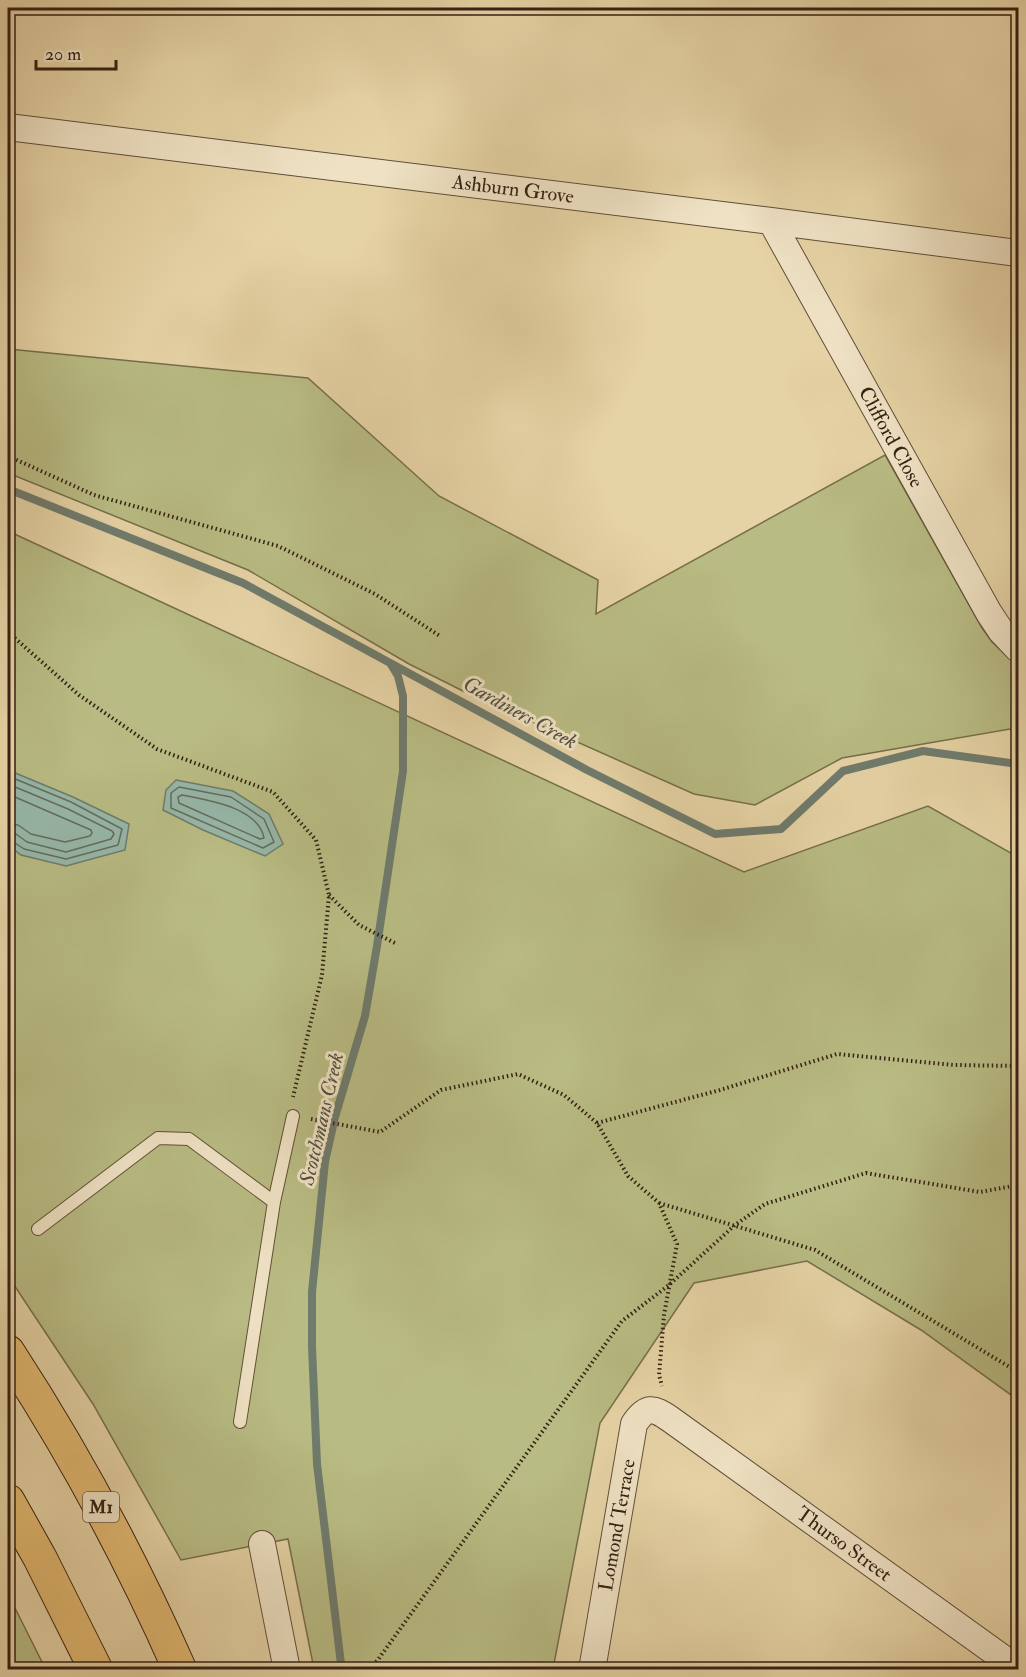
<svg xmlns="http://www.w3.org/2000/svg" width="1026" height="1677" viewBox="0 0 1026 1677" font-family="'IM FELL Double Pica',serif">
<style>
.green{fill:#b8bb83;stroke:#766e4b;stroke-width:1.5}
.water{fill:#96b7a9;stroke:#6f7b6d;stroke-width:1.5}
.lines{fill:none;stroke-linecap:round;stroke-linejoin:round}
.shore{stroke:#656c5e;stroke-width:1.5}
.stream{stroke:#6f7b6d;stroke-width:8}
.lane-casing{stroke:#604e38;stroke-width:14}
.street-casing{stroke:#604e38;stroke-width:28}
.highway-casing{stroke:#342113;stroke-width:35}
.path{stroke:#342113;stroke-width:4;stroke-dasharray:1.5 3;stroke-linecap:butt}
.lane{stroke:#efe2c4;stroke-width:12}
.street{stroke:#efe2c4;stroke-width:26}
.highway{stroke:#e3ba72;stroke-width:33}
.labels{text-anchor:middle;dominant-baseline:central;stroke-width:6;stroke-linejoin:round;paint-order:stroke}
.shield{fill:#efe2c4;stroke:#6c5b48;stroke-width:1.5}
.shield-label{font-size:18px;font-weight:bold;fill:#342113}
.street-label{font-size:20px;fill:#342113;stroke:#efe2c4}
.water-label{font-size:21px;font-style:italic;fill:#514e40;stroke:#efe2c4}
</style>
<rect width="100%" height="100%" fill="#e6d3a5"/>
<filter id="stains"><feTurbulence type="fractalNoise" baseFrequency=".00333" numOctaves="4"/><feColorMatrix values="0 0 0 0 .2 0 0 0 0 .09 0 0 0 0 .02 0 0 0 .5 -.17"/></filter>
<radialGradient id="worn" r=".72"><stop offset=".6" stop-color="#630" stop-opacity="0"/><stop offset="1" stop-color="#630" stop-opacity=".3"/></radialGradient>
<!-- green -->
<path class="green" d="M 8,349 L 308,378 L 439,496 L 598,580 L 596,614 L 885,455 L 982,628 L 992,642 L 1018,667 L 1018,736 L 1010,729 L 842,758 L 755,805 L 694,794 L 465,692 L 409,664 L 248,570 L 8,473 Z
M 8,531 L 744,872 L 928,806 L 1018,857 L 1018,1400 L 921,1330 L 807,1261 L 694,1283 L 600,1423 L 553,1669 L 314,1669 L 288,1539 L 181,1560 L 93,1404 L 8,1276 Z
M 8,1594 L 42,1662 L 46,1669 L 8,1669 Z"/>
<!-- water -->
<path class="water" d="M 8,770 L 73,797 L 129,824 L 125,850 L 66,866 L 21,855 L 8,845 Z
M 176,780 L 233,791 L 269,814 L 283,844 L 265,856 L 203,830 L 163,810 L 166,790 Z"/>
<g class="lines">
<!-- shore -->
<path class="shore" d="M 8,776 L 71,802 L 122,829 L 118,845 L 66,859 L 24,849 L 12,841 L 8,840
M 8,784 L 68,809 L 112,831 L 114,834 L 111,839 L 66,852 L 27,842 L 16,834 L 8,833
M 179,787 L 231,797 L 264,819 L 274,842 L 263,848 L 171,808 L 171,793 Z
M 8,794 L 91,830 L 92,833 L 90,836 L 65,842 L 31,834 L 18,825 L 8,824
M 182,795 C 207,800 258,807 264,838 L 260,839 L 179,803 L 178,797 Z"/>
<!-- stream -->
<path class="stream" d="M 8,489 L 243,583 L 587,770 L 715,834 L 781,829 L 843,771 L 923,751 L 1018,764
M 341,1664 L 317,1464 L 312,1347 L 312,1292 L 325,1162 L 335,1117 L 365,1016 L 377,946 L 403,771 L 403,696 L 398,676 L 390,663"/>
<!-- lane casing -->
<g class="lane-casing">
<path id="lane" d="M 38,1229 L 158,1138 L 189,1139 L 274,1202
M 240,1422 L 274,1202 L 293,1116"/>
</g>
<!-- street casing -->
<g class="street-casing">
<path id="street" d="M 8,127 L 771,221 L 1018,253
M 771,221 L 989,613 L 1001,631 L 1018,649
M 262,1544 L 287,1670
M 592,1670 L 634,1424 C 646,1406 653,1407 670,1419 L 1018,1669"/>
</g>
<!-- highway casing -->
<g class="highway-casing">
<path id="highway" d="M 8,1352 C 74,1453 131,1559 180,1670
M 8,1501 L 40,1558 L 96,1670"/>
</g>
<!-- path -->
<path class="path" d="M 8,456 L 94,495 L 278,546 L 375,594 L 440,636
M 8,632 L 79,695 L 157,749 L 273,792 L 316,840 L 329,895 L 322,975 L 293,1097
M 329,895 L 359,925 L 395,943
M 311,1119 L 380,1132 L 441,1090 L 518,1074 L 564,1095 L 597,1123 L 628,1176 L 659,1203 L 677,1244 L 664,1315 L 659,1375 L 662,1386
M 597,1123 L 720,1090 L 837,1054 L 954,1065 L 1018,1066
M 659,1203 L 815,1250 L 1018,1372
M 365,1670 L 377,1661 L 622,1321 L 669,1285 L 735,1225 L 765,1204 L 866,1173 L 980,1192 L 1018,1185"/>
<!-- lane -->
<use href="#lane" class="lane"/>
<!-- street -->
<use href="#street" class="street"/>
<!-- highway -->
<use href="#highway" class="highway"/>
</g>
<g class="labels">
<!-- shield labels -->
<rect class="shield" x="83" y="1492" width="36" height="30" rx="4.5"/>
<g class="shield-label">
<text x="101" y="1507">M1</text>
</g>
<!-- street labels -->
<g class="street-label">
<text transform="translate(513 189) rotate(7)">Ashburn Grove</text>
<text transform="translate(891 437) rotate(61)">Clifford Close</text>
<text transform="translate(617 1525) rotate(-80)">Lomond Terrace</text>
<text transform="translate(844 1544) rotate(36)">Thurso Street</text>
</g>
<!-- water labels -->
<g class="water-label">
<text transform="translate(520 713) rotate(29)">Gardiners Creek</text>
<text transform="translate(322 1119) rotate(-77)">Scotchmans Creek</text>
</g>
</g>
<!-- margin -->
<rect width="1026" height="1677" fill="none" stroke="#e6d3a5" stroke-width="30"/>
<rect x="9" y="9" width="1008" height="1659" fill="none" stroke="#342113" stroke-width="3"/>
<rect x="15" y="15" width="996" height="1647" fill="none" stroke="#342113" stroke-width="1.5"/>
<!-- scale -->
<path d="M36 60v9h80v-9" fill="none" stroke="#342113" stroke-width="3"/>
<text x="45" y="60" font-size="18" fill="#342113" stroke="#efe2c4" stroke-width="4.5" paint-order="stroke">20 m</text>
<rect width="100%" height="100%" filter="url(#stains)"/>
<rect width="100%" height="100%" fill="url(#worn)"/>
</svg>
